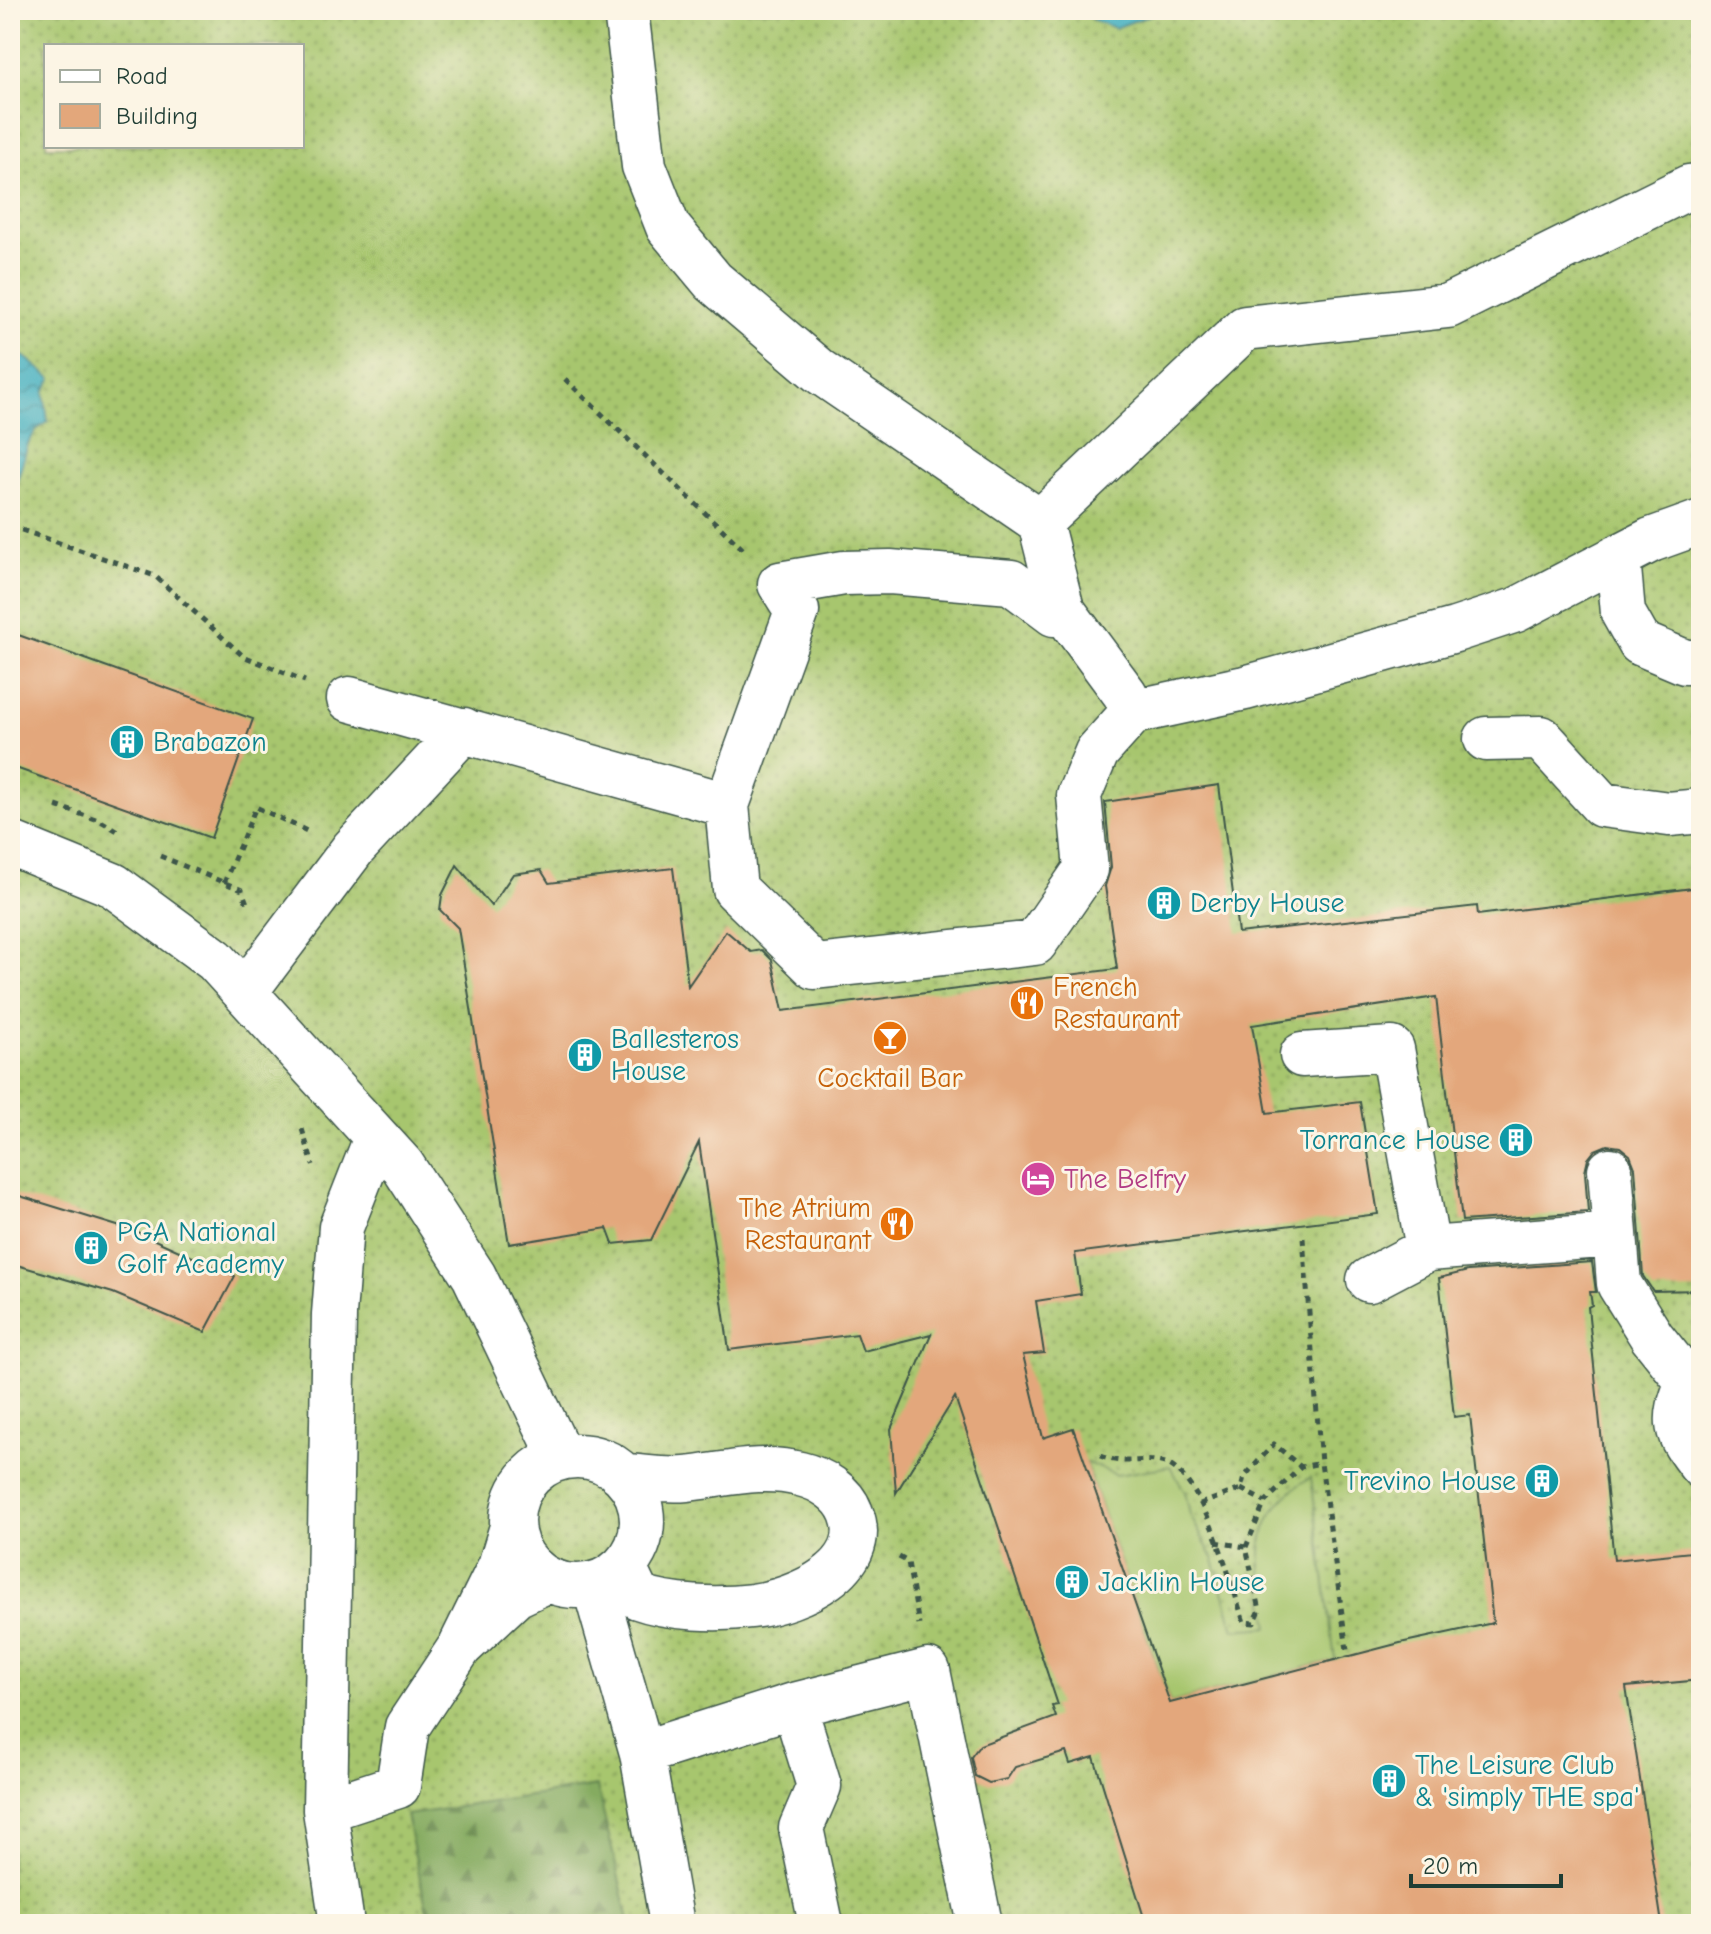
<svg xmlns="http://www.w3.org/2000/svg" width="1711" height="1934" viewBox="0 0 1711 1934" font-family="'Comic Neue',sans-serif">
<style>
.grass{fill:url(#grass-dots);stroke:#638251;stroke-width:2;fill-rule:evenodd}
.forest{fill:url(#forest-firs);stroke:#52744a;stroke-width:2}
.garden{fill:#a7c66e;stroke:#638251;stroke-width:2}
.water{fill:url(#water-waves);stroke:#31767a;stroke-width:2}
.building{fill:#e3a77b}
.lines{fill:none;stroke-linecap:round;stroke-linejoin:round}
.minor-casing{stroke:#3d5548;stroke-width:47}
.path{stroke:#3d5548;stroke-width:5;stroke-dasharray:6 6;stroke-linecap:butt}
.minor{stroke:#fff;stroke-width:44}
.labels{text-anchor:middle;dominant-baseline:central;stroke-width:6;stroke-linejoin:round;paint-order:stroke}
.culture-label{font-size:28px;fill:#0d838f;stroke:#fcf5e5;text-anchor:start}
.food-label{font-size:28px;fill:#c56008;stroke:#fcf5e5;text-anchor:start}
.hotel-label{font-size:28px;fill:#b23c85;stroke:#fcf5e5;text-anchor:start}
</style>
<defs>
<pattern id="grass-dots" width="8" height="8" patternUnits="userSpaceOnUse" patternTransform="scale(2)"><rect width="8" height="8" fill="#a7c66e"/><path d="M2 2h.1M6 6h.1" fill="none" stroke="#87a25b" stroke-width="1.8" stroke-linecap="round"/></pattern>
<pattern id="forest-firs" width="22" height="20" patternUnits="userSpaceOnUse" patternTransform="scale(2)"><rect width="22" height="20" fill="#85ab61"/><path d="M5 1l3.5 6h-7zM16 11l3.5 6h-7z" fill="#6c8c51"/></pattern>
<pattern id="water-waves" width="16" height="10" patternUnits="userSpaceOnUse" patternTransform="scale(2)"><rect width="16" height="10" fill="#43b0c1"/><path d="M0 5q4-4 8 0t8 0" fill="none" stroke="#37909e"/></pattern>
</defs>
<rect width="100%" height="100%" fill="#fcf5e5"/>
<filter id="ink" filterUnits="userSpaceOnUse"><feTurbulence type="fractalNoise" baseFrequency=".0125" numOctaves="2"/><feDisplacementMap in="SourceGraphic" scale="16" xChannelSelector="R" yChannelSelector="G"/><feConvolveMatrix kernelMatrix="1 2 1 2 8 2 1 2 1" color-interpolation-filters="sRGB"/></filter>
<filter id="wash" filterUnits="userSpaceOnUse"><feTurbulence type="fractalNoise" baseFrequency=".006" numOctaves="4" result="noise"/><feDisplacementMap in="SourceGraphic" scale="32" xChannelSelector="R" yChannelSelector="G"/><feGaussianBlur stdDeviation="1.8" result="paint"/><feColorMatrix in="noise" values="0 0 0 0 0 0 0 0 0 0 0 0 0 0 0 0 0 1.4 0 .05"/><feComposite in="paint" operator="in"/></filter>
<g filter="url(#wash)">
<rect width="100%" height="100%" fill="#eadfbb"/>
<!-- grass -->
<path class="grass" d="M 10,10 L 1701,10 L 1701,1924 L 10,1924 ZM 46,46 L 302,46 L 302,146 L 46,146 Z"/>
<!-- forest -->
<path class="forest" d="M 597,1786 L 630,1924 L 430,1924 L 406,1815 Z"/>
<!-- garden -->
<path class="garden" d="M 1085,1462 L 1117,1475 L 1170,1466 L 1185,1492 L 1190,1515 L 1214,1560 L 1234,1630 L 1269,1627 C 1259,1563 1246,1515 1311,1477 L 1335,1660 L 1170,1703 Z"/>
<!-- water -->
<path class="water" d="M 1082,10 L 1164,10 L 1115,28 L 1093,20 Z
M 10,351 L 25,357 L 52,379 L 44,392 L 48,422 L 36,430 L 28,444 L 16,485 L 10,487 Z"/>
<g id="blocks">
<!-- building -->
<path class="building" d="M 10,632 L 253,719 L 211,838 L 10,766 Z
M 1219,785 L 1238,933 L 1477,906 L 1478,915 L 1701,887 L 1701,1290 L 1653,1291 L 1643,1276 L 1635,1168 L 1630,1155 L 1620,1147 L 1607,1145 L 1595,1150 L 1588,1159 L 1585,1172 L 1588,1212 L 1462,1221 L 1436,997 L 1252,1025 L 1267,1113 L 1360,1102 L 1378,1214 L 1075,1253 L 1081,1294 L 1036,1301 L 1044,1353 L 1023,1355 L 1043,1438 L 1073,1428 L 1170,1703 L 1400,1643 L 1493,1623 L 1470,1415 L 1454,1417 L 1439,1278 L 1468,1271 L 1592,1262 L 1596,1292 L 1590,1292 L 1592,1305 L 1588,1307 L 1614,1560 L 1701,1551 L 1701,1680 L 1626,1687 L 1662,1924 L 1146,1924 L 1094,1757 L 1070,1764 L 1066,1752 L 1015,1767 L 1007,1779 L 989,1783 L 975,1776 L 971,1757 L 980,1745 L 1056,1717 L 1052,1706 L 1058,1705 L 955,1397 L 896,1493 L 891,1429 L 931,1334 L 863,1351 L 857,1334 L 729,1350 L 699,1142 L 651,1240 L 613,1244 L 607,1228 L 509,1244 L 458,928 L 440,910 L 442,895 L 457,865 L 491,906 L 513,874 L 541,870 L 549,883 L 673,868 L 688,986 L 726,931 L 751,952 L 762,950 L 772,960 L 783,1011 L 1117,969 L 1105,886 L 1111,867 L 1105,802 Z
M 10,1193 L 137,1232 L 235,1276 L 205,1332 L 113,1293 L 10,1263 Z"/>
</g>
</g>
<g filter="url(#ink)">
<use href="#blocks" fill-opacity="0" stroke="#3d5548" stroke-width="2"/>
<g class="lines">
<!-- minor casing -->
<g class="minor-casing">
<path id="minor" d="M 626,10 L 644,166 L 668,227 L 713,281 L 819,371 L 1040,522 L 1245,328 L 1448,306 L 1689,187 L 1701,186
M 1618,557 L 1651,540 L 1701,522
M 349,699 L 727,805 L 797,611 L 780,584 L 844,573 L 890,572 L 1011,582 L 1054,614 L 1062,609 L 1040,522
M 1133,712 L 1245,688 L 1455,630 L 1516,610 L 1618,557 L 1623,613 L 1640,643 L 1685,662 L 1701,662
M 1486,739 L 1541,738 L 1602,805 L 1669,814 L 1701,811
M 727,805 L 735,889 L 815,967 L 1035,943 L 1086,869 L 1079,795 L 1097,752 L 1133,712 L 1125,694 L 1062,609
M 10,843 L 113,885 L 215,960 L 402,1165 L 474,1276 L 561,1457
M 245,992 L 353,849 L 464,730
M 1302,1055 L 1392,1049 L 1428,1249
M 1610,1170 L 1619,1284 L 1652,1337 L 1688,1382
M 1369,1280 L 1428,1249 L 1614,1235
M 1701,1379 L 1688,1382 C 1671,1422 1675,1433 1701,1466
M512 1521a65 65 0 1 1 130 0a65 65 0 1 1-130 0Z
M 512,1527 L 500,1566 L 460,1647 L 516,1595 L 548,1580
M 624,1568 L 638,1597 C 671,1609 718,1610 752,1606 C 797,1601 873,1567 851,1513 C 843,1492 821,1479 800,1474 C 761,1464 725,1475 686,1479 C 666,1481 645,1477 625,1476
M 594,1585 L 642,1753 L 672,1924
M 794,1705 L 819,1786 L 801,1828 L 821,1924
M 642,1753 L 794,1705 L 928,1671 L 980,1924
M 325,1810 L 334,1314 L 341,1227 L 376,1138
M 342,1924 L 325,1810 L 398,1786 L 407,1727 L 460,1647"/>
</g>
<!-- path -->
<path class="path" d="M 565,379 L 747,553
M 10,526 L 155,576 L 243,656 L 305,681
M 56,806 L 99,820 L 121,833
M 160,856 L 242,890 L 248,906
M 224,883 L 256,807 L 307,831
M 302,1129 L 313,1165
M 1303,1238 L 1321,1463 L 1348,1657
M 1100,1456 C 1126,1466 1139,1457 1161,1462 C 1203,1470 1231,1585 1244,1622 L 1254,1623 L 1260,1610 L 1246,1547 L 1265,1502 L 1301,1467 L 1321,1463
M 1241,1489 L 1265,1502
M 1200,1504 L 1241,1489 L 1244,1477 L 1274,1444 L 1301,1467
M 1216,1542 L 1246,1547
M 899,1557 L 908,1562 L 919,1625"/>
<!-- minor -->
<use href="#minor" class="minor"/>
</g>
</g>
<!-- icons -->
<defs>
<g id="building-disc" transform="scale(1.8)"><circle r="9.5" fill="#0f9aa8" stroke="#fcf5e5"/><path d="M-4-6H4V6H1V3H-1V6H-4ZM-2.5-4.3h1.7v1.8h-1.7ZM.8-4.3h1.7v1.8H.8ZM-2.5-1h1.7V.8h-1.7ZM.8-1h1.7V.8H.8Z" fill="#fff"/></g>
<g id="restaurant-disc" transform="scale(1.8)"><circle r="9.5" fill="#e8710a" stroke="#fcf5e5"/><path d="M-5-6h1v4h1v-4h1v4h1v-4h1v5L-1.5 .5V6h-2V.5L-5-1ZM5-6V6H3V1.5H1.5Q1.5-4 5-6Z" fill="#fff"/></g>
<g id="bar-disc" transform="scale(1.8)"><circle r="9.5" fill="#e8710a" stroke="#fcf5e5"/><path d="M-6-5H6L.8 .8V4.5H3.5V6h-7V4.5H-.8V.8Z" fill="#fff"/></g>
<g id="hotel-disc" transform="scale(1.8)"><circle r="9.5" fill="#d1479c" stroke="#fcf5e5"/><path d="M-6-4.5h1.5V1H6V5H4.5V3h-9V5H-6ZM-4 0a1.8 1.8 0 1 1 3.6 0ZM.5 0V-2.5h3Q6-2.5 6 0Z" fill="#fff"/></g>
</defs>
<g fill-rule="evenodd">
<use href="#building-disc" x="127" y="742"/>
<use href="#building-disc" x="1164" y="903"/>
<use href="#restaurant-disc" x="1027" y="1003"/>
<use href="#bar-disc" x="890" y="1038"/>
<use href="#building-disc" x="585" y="1055"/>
<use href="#building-disc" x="1516" y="1140"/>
<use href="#hotel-disc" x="1038" y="1179"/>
<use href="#restaurant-disc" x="897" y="1224"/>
<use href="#building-disc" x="91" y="1248"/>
<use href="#building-disc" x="1542" y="1481"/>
<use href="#building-disc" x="1072" y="1582"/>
<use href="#building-disc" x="1389" y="1781"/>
</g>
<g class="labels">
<!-- culture labels -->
<g class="culture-label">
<text x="153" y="742">Brabazon</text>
<text x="1190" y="903">Derby House</text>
<text x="611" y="1039">Ballesteros<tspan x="611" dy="32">House</tspan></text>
<text x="1490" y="1140" text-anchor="end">Torrance House</text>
<text x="117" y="1232">PGA National<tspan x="117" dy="32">Golf Academy</tspan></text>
<text x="1516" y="1481" text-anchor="end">Trevino House</text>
<text x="1098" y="1582">Jacklin House</text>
<text x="1415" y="1765">The Leisure Club<tspan x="1415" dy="32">&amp; 'simply THE spa'</tspan></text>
</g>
<!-- food labels -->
<g class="food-label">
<text x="1053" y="987">French<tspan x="1053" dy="32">Restaurant</tspan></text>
<text x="890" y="1078" text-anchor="middle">Cocktail Bar</text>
<text x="871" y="1208" text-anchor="end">The Atrium<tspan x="871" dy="32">Restaurant</tspan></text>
</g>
<!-- hotel labels -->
<g class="hotel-label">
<text x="1064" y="1179">The Belfry</text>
</g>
</g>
<!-- margin -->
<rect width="1711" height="1934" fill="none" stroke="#fcf5e5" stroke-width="40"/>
<!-- legend -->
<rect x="44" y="44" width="260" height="104" fill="#fcf5e5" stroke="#a4ab9e" stroke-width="2"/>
<rect x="60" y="70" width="40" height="12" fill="#ffffff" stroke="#a4ab9e" stroke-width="2"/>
<text x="116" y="84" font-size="24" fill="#1f3d34">Road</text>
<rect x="60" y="104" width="40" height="24" fill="#e3a77b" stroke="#a4ab9e" stroke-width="2"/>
<text x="116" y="124" font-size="24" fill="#1f3d34">Building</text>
<!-- scale -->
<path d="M1411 1874v12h150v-12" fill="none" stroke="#1f3d34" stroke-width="4"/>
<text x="1423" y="1874" font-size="24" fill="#1f3d34" stroke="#fcf5e5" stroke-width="6" paint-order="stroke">20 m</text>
</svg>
